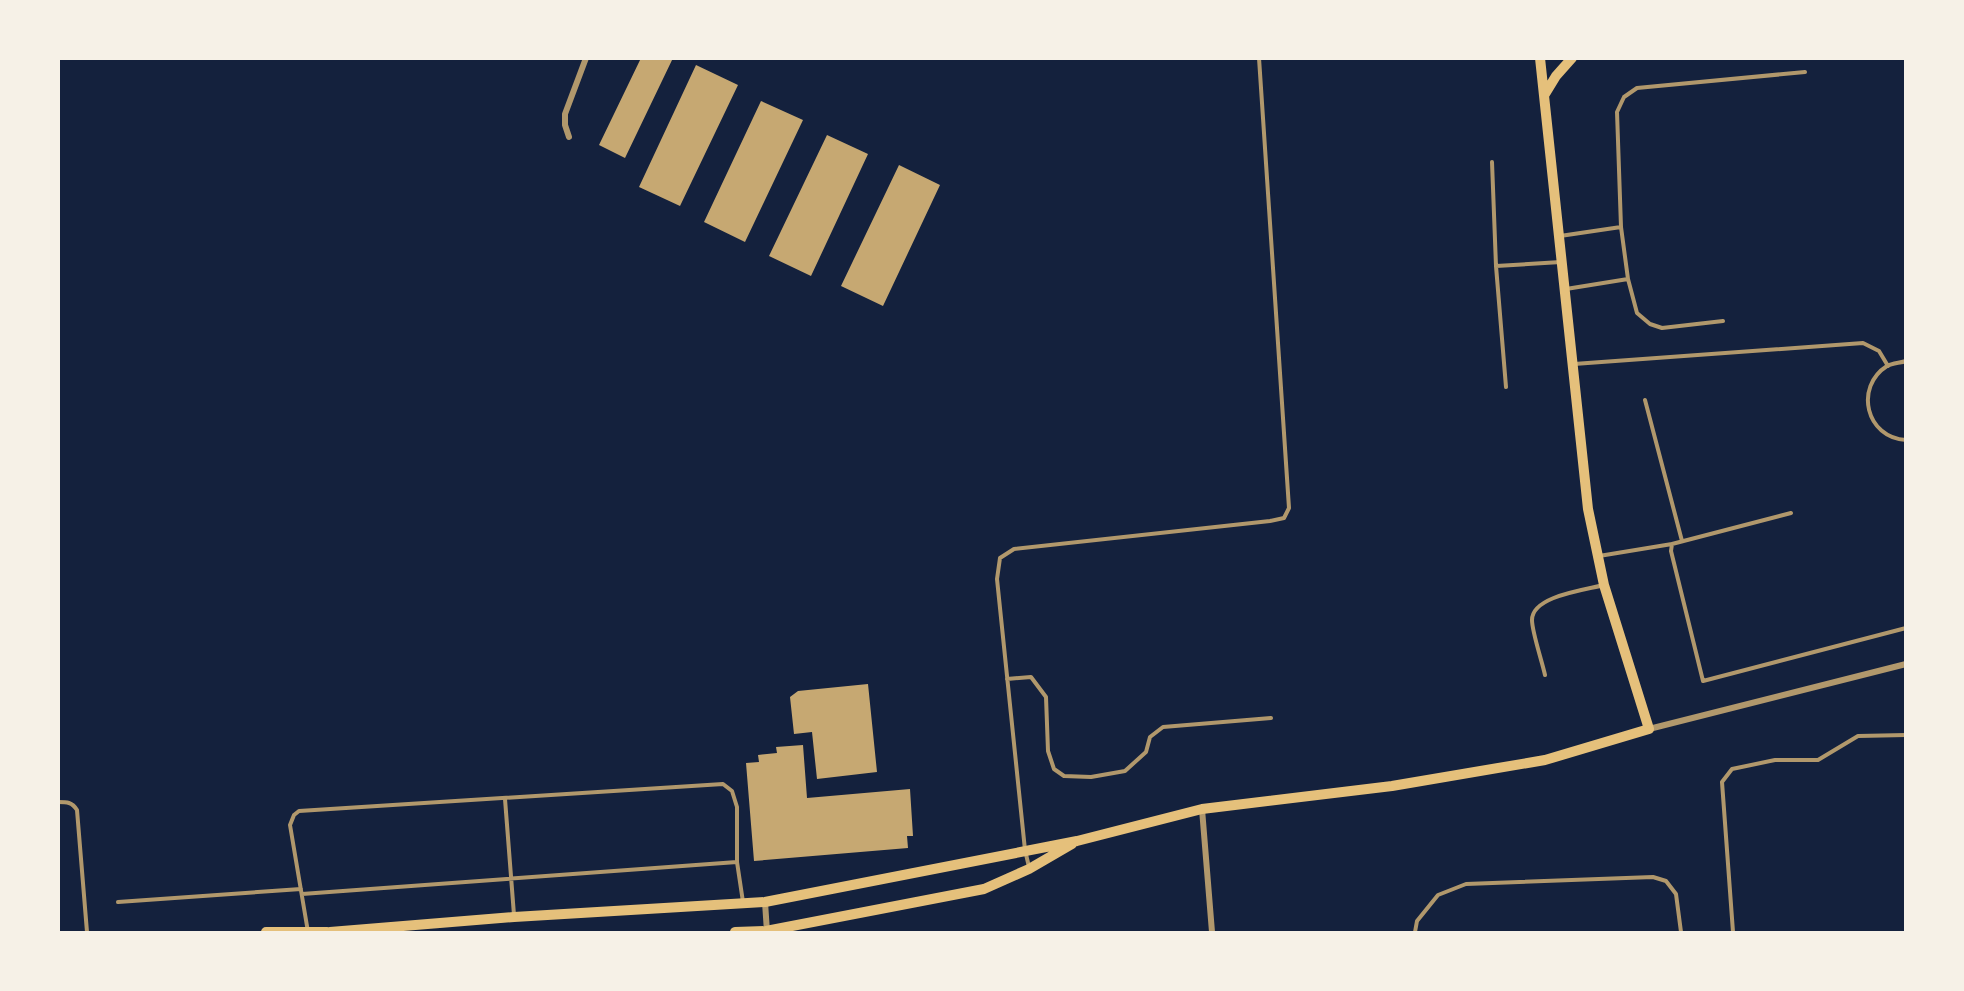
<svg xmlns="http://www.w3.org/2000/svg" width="1964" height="991" viewBox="0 0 1964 991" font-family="'Fira Sans',sans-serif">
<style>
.building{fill:#c6a872}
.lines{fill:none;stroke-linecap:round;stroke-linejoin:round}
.service{stroke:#b1986c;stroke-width:4}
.minor{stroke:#b1986c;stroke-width:6}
.secondary{stroke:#e5c07b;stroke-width:10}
</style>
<rect width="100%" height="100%" fill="#14213d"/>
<!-- building -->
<path class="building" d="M 641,58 L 673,58 L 625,158 L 599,145 Z
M 696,65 L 738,85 L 680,206 L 639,187 Z
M 761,101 L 803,120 L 745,242 L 704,222 Z
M 827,135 L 868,154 L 811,276 L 769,256 Z
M 899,165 L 940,185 L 883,306 L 841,286 Z
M 868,684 L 877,772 L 817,779 L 812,732 L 794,734 L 790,697 L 798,691 Z
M 803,745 L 807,798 L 910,789 L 913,836 L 907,836 L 908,848 L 754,861 L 746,763 L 759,762 L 758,755 L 777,753 L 776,747 Z"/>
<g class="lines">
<!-- service -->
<path class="service" d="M 1492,162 L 1496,266 L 1506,387
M 1560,236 L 1621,227
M 1496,266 L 1561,262
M 1566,289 L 1628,279
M 1723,321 L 1662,328 L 1650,324 L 1637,313 L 1628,279 L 1621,227 L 1617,112 L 1624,97 L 1637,88 L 1805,72
M 1906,361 C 1900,363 1892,363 1887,366 C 1854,387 1866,438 1906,440
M 1574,364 L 1863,343 L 1879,351 L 1888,366
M 1645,400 L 1682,541
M 1791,513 L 1672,544 L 1671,551 L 1703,681 L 1906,628
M 1599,556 L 1672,544
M 1545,675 C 1542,661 1532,632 1532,620 C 1532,596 1585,590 1604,585
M 1007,679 L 1031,677 L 1046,697 L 1048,751 L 1054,769 L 1064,776 L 1091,777 L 1125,771 L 1146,752 L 1150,737 L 1163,727 L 1271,718
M 505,799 L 514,915
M 58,802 C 67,802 72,802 77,810 L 87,932
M 1029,867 L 1025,850 L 997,579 L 1000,558 L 1014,549 L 1270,521 L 1284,518 L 1289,508 L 1259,58
M 302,894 L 737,862
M 118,902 L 301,889
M 308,932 L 290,825 L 294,815 L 299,811 L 723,784 L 732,791 L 737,807 L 737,862 L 743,902
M 1415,932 L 1417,921 L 1438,895 L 1466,884 L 1653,877 L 1666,881 L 1676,894 L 1681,932
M 1733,932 L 1722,782 L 1732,769 L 1775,760 L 1818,760 L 1858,736 L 1906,735"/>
<!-- minor -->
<path class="minor" d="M 569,137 L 565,125 L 565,114 L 586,58
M 1649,729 L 1906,664
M 1202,809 L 1212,932
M 765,902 L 767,932"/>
<!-- secondary -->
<path class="secondary" d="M 1545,94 L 1556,76 L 1572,58
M 266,932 L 327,932
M 330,932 L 514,917 L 765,902 L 1077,841 L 1202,809 L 1392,786 L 1545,760 L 1649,729 L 1604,585 L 1588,509 L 1540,58
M 735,932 L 766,931 L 984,889 L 1029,869 L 1072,844"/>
</g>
<!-- border -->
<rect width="1964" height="991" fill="none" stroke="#f6f1e7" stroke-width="120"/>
</svg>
